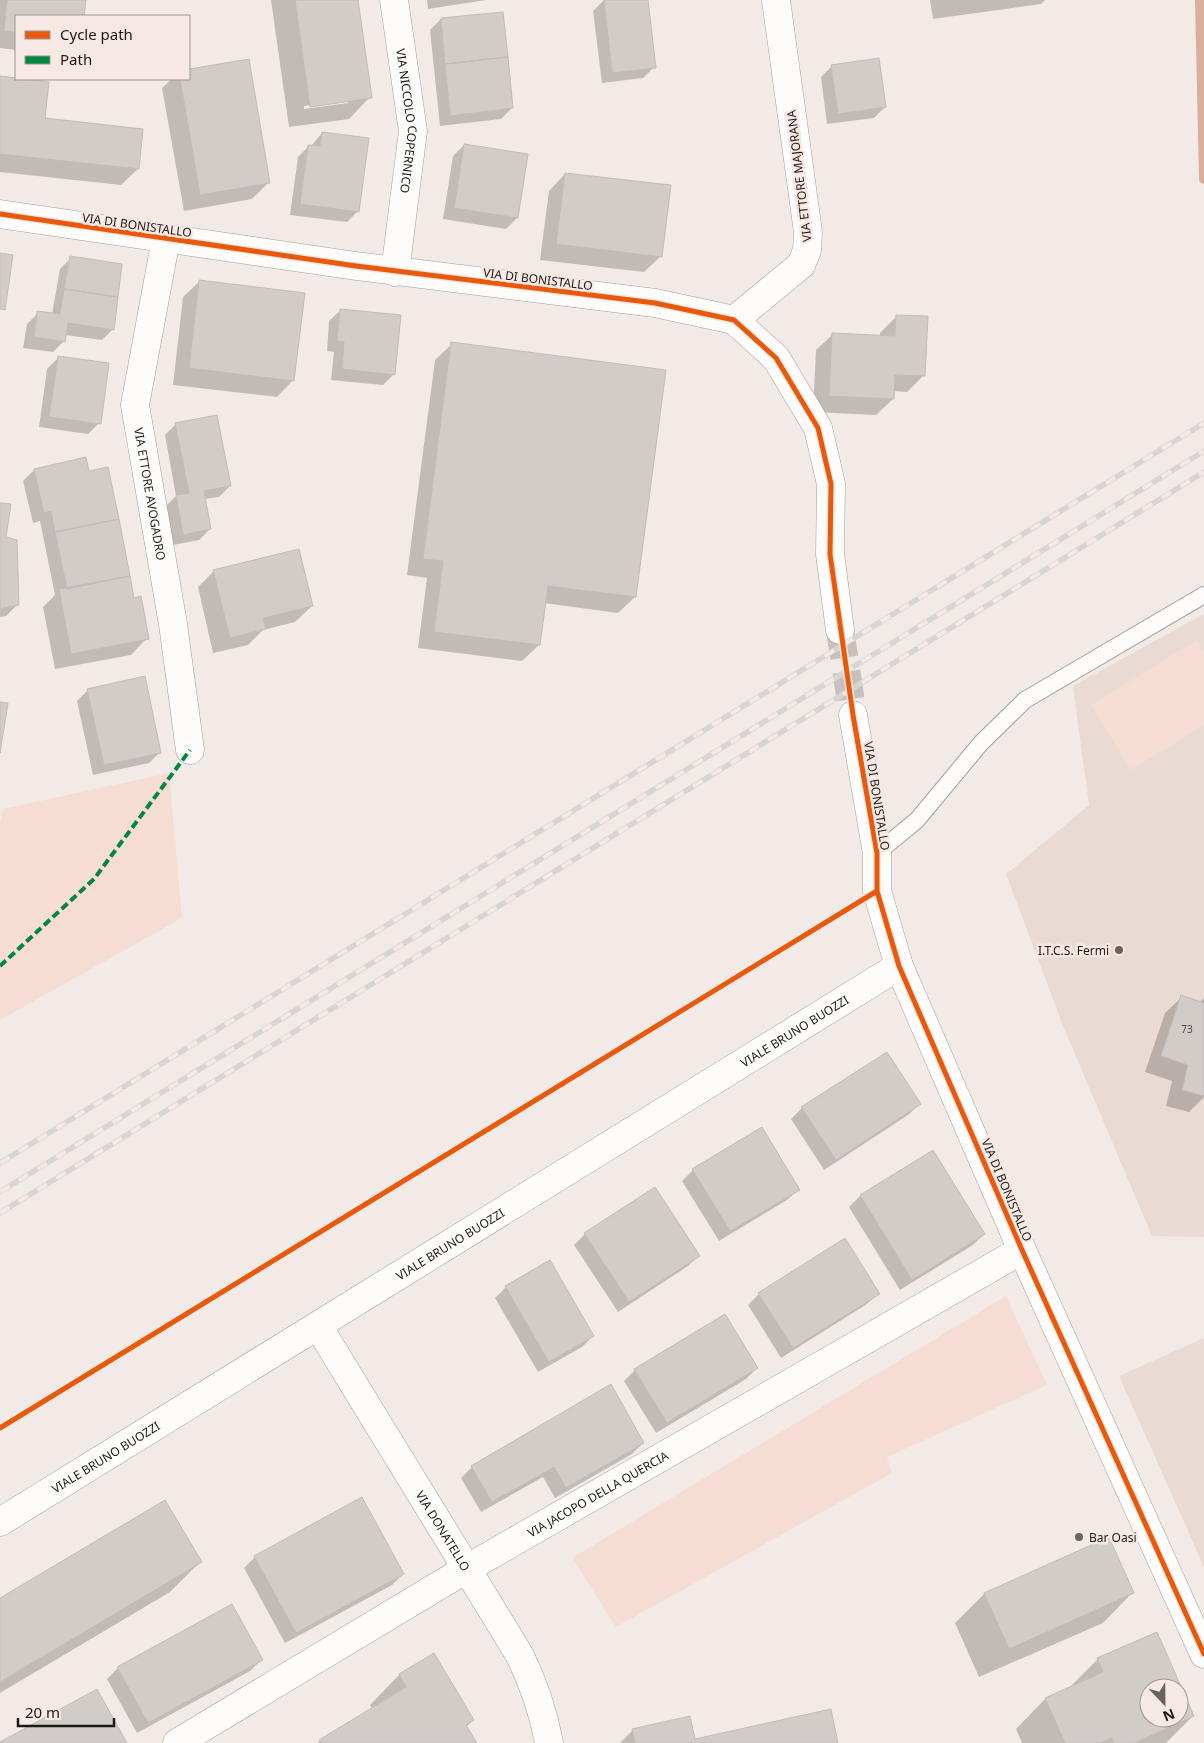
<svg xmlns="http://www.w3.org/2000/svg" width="1204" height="1743" viewBox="0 0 1204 1743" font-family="'Noto Sans',sans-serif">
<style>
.built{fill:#e9dad4}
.green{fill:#f5ddd4}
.shadow{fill:#0003;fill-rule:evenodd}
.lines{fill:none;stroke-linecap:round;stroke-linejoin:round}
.stream{stroke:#daae9d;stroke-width:10}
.building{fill:#d2ccc9;stroke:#c1bbb9;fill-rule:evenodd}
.street-tunnel{stroke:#c7c0bd;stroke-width:28;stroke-dasharray:28 14;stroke-linecap:butt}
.lane-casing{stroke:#a49f9c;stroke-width:18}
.street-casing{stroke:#a49f9c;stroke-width:29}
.lane{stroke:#fdfcfb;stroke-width:16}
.street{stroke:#fdfcfb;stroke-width:28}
.rail-casing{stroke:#d7d5d4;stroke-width:5.5}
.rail{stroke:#f6e8e3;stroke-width:4;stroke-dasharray:11;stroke-linecap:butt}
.quiet{stroke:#00873e;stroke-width:4;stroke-dasharray:8 4;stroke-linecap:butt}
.cycleway-casing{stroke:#f6e8e3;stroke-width:8}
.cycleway{stroke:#e8590c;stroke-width:5}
.poi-dot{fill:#686260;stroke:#f6e8e3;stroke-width:2}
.labels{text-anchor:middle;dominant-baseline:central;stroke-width:5;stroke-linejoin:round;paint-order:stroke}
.number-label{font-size:10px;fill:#4a4644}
.street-label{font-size:12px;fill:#1d1917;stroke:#f6e8e3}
.poi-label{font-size:12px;fill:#1d1917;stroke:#f6e8e3;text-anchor:end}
</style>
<rect width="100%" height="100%" fill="#f2eae7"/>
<!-- built -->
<path class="built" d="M 1204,614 L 1204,1237 L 1152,1236 L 1063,1026 L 1006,874 L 1089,805 L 1073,686 Z
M 1204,1338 L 1204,1567 L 1119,1376 Z"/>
<!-- green -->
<path class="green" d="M 1197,640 L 1204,651 L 1204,725 L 1131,770 L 1091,705 Z
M 169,773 L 182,918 L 0,1020 L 0,821 L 3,809 Z
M 1006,1296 L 1047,1385 L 887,1457 L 892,1473 L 616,1627 L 572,1558 Z"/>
<!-- shadow -->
<path class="shadow" d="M 0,0 L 85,0 L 83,16 L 16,16 L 16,50 L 0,48 Z
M 271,0 L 357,0 L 370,97 L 349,119 L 289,127 ZM 348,100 L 348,103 L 304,109 L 304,106 Z
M 427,0 L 486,0 L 428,9 Z
M 604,0 L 647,0 L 654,67 L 643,78 L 602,83 L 593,11 Z
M 930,0 L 1045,0 L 1041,4 L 933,19 Z
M 441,19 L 512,108 L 501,119 L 440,126 L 430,30 Z
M 248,60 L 269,182 L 252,199 L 184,211 L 162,88 L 172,79 L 189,79 L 189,70 Z
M 832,66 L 885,107 L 874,118 L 827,124 L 821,77 Z
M 0,78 L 44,119 L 142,130 L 138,169 L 121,185 L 0,172 Z
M 322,133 L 358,211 L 347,222 L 290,215 L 298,157 L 309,146 L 311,146 Z
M 464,145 L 517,218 L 506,229 L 443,219 L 453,156 Z
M 565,174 L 661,256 L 644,272 L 540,260 L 549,191 Z
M 71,258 L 113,329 L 102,340 L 65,335 L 64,341 L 53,352 L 23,348 L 27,324 L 38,313 L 52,314 L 60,269 Z
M 200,281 L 293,380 L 277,397 L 173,385 L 183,297 Z
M 341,310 L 394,374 L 383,385 L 331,380 L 334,352 L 327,351 L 329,321 Z
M 897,316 L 924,375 L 907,392 L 893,391 L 893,399 L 876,415 L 813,412 L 816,350 L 833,334 L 880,336 L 880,333 Z
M 452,344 L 635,597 L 618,613 L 544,603 L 539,645 L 522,661 L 418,648 L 427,578 L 407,575 L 435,360 Z
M 58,358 L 99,423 L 88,434 L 39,427 L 47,369 Z
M 176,424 L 230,486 L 219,497 L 204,499 L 210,529 L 199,540 L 173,545 L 165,507 L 176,496 L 165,435 Z
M 34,470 L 88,473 L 147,638 L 131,655 L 55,669 L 43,607 L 55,595 L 40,521 L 33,523 L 23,481 Z
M 0,504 L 4,538 L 17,605 L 6,616 L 0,617 Z
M 214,571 L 312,606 L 295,622 L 263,630 L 248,645 L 213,653 L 198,587 Z
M 88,690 L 160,752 L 149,763 L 93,775 L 77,701 Z
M 1182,997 L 1199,1003 L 1204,998 L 1204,1097 L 1189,1112 L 1166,1106 L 1172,1081 L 1145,1072 L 1165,1013 Z
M 919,1104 L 908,1115 L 824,1170 L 791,1119 L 802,1108 Z
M 933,1152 L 984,1234 L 973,1245 L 900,1290 L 849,1207 L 860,1196 Z
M 693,1170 L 798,1189 L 787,1200 L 719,1241 L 682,1181 Z
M 585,1234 L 699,1255 L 688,1266 L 618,1312 L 574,1245 Z
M 506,1287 L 593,1336 L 582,1347 L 538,1372 L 495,1298 Z
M 878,1293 L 867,1304 L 781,1358 L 748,1305 L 759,1294 Z
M 757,1368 L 746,1379 L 656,1433 L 624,1381 L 635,1370 Z
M 643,1443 L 632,1454 L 555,1498 L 543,1477 L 481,1512 L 461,1478 L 472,1467 Z
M 255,1557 L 403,1574 L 392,1585 L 285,1643 L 244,1568 Z
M 200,1562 L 170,1592 L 0,1693 L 0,1599 Z
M 1132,1593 L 1103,1623 L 979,1677 L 955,1623 L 984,1594 Z
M 1156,1634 L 1193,1716 L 1166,1743 L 1022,1743 L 1016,1729 L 1045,1699 L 1068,1689 L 1097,1660 ZM 1149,1688 L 1179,1688 L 1179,1718 L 1149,1718 Z
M 433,1655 L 473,1720 L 466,1727 L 475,1743 L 317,1743 L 372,1709 L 370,1705 L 399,1675 Z
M 261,1660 L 250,1671 L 137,1733 L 107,1679 L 118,1668 Z
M 633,1730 L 694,1740 L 837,1743 L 620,1743 Z"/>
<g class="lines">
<!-- stream -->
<path class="stream" d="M 1200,0 L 1204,179"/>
</g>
<!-- building -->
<path class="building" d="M 7,0 L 86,0 L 84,16 L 16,16 L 16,32 L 4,31 Z
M 295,0 L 358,0 L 372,98 L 310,107 Z
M 604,0 L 648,0 L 656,68 L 612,73 Z
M 503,12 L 508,57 L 445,64 L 441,18 Z
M 508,57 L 513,108 L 450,116 L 445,64 Z
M 879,58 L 886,107 L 838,114 L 831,65 Z
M 249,59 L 270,183 L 200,195 L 180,79 L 189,79 L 189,69 Z
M 0,76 L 49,82 L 45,118 L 143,129 L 139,169 L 0,154 Z
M 322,132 L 369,138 L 359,212 L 300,204 L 308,145 L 320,146 Z
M 464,144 L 528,154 L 518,218 L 454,208 Z
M 565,173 L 671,185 L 662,257 L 556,244 Z
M 0,253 L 13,255 L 5,310 L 0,309 Z
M 70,256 L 122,264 L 118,297 L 64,289 Z
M 199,280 L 305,293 L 294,381 L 189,368 Z
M 64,289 L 118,297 L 114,330 L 68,323 L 65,342 L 34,337 L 37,311 L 60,314 Z
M 340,309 L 401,315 L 395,375 L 342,369 L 344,342 L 337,341 Z
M 896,315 L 928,316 L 925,376 L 895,375 L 894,399 L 829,396 L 832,333 L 895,336 Z
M 451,342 L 666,370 L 636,597 L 548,586 L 540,645 L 434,632 L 443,561 L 423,559 Z
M 58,356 L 109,363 L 101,424 L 49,417 Z
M 217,415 L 231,486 L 204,491 L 211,529 L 183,535 L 176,495 L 189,493 L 175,423 Z
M 86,457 L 89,471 L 108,467 L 119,519 L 55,532 L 51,511 L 44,513 L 34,469 Z
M 0,503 L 11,504 L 6,537 L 17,540 L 19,605 L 0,609 Z
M 119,519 L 130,576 L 67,589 L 55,532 Z
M 299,549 L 313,606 L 263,618 L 266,629 L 230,638 L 213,570 Z
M 130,576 L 134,598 L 141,596 L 149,639 L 71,654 L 59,589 Z
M 145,676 L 161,753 L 104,765 L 87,689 Z
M 0,702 L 8,703 L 0,753 Z
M 1181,995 L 1204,1003 L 1204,1096 L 1182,1090 L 1188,1065 L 1161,1056 Z
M 887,1052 L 921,1104 L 836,1160 L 801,1107 Z
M 762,1127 L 800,1190 L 730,1231 L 692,1169 Z
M 933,1150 L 985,1234 L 912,1280 L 860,1195 Z
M 655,1187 L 700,1256 L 629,1302 L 584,1233 Z
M 845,1238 L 880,1294 L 793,1348 L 758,1293 Z
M 550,1260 L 594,1336 L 549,1362 L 505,1286 Z
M 725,1314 L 758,1368 L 667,1423 L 634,1369 Z
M 611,1384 L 644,1443 L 566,1488 L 554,1467 L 492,1502 L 471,1466 Z
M 362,1497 L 404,1574 L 296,1633 L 254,1556 Z
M 165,1500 L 202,1562 L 0,1682 L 0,1598 Z
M 1109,1537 L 1134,1593 L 1009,1649 L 984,1593 Z
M 232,1604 L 263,1660 L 148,1723 L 117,1667 Z
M 1157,1632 L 1194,1716 L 1135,1743 L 1114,1743 L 1112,1738 L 1100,1743 L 1065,1743 L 1045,1698 L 1103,1672 L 1097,1658 ZM 1149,1688 L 1179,1688 L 1179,1718 L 1149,1718 Z
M 434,1653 L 474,1720 L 466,1725 L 477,1743 L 321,1743 L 319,1740 L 406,1687 L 399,1674 Z
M 97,1689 L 127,1743 L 0,1743 L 0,1742 Z
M 831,1709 L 838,1743 L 635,1743 L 632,1729 L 690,1716 L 695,1739 Z"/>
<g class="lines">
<!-- street-tunnel -->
<path class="street-tunnel" d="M 840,630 L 853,715"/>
<!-- lane casing -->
<g class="lane-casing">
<path id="lane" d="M 877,853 L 917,820 L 981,743 L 1025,700 L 1204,595"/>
</g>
<!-- street casing -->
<g class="street-casing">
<g id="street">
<path id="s1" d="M 394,0 L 413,131 L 395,272"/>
<path d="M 0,214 L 356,266 L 655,303 L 734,320 L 776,358 L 818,428 L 831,484 L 830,554 L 840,630"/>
<path id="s2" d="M 166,239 L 135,405 L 173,624 L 190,750"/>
<path d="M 734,320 L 801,265 L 807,250 L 808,232 L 776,0"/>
<path d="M 853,715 L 877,853 L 877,891 L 899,966 L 1022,1250 L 1204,1654"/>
<path id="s3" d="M 318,1326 L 519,1654 C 534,1684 543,1710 549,1743"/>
<path id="s4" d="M 0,1522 L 899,966"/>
<path id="s5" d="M 177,1743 L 468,1568 L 1022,1250"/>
</g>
</g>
<!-- lane -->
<use href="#lane" class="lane"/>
<!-- street -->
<use href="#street" class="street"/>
<!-- rail casing -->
<g class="rail-casing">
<path id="rail" d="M 0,1163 L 1204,423
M 0,1192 L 1204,451
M 0,1213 L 1204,472"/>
</g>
<!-- rail -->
<use href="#rail" class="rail"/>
<!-- quiet -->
<path class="quiet" d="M 0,966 L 94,879 L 190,750"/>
<!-- cycleway casing -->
<g class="cycleway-casing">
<path id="cycleway" d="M 0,214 L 356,266 L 655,303 L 734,320 L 776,358 L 818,428 L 831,484 L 830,554 L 853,715 L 877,853 L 877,891 L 899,966 L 1022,1250 L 1204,1654
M 0,1428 L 877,891"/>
</g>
<!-- cycleway -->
<use href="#cycleway" class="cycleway"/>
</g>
<!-- markers -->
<g class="poi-dot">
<circle cx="1119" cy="950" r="5"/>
<circle cx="1079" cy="1537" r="5"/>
</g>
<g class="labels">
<!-- number labels -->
<g class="number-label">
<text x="1187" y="1029">73</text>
</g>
<!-- street labels -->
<g class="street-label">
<text stroke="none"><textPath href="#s1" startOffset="122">VIA NICCOLO COPERNICO</textPath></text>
<text transform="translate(799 176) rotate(-97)">VIA ETTORE MAJORANA</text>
<text transform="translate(137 225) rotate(8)">VIA DI BONISTALLO</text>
<text transform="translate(538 279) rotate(7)">VIA DI BONISTALLO</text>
<text stroke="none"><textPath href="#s2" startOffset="259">VIA ETTORE AVOGADRO</textPath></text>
<text transform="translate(877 796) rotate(81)">VIA DI BONISTALLO</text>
<text stroke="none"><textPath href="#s4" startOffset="934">VIALE BRUNO BUOZZI</textPath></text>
<text transform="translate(1007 1190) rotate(67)">VIA DI BONISTALLO</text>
<text stroke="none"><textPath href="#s4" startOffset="529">VIALE BRUNO BUOZZI</textPath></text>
<text stroke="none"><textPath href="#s4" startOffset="124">VIALE BRUNO BUOZZI</textPath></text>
<text stroke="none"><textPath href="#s5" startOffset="489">VIA JACOPO DELLA QUERCIA</textPath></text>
<text stroke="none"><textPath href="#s3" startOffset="240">VIA DONATELLO</textPath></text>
</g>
<!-- poi labels -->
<g class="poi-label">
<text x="1109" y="950">I.T.C.S. Fermi</text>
<text x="1089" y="1537" text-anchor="start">Bar Oasi</text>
</g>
</g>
<!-- legend -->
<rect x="15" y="15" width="175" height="65" fill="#f6e8e3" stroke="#9f9591"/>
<rect x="25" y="31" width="25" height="8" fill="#e8590c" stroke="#9f9591"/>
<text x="60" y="40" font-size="15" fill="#1d1917">Cycle path</text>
<rect x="25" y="56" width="25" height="8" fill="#00873e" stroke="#9f9591"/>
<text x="60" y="65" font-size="15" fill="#1d1917">Path</text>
<!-- north arrow -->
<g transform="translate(1164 1703) rotate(158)"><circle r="24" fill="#f6e8e3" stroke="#9f9591"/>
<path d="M0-4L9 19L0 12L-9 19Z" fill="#686260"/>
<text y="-8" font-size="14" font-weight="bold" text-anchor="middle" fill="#1d1917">N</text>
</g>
<!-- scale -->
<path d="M18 1718v8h96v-8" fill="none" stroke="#1d1917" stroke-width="2.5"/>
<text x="25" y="1718" font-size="15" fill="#1d1917" stroke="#f6e8e3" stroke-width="4" paint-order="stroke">20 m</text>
</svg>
